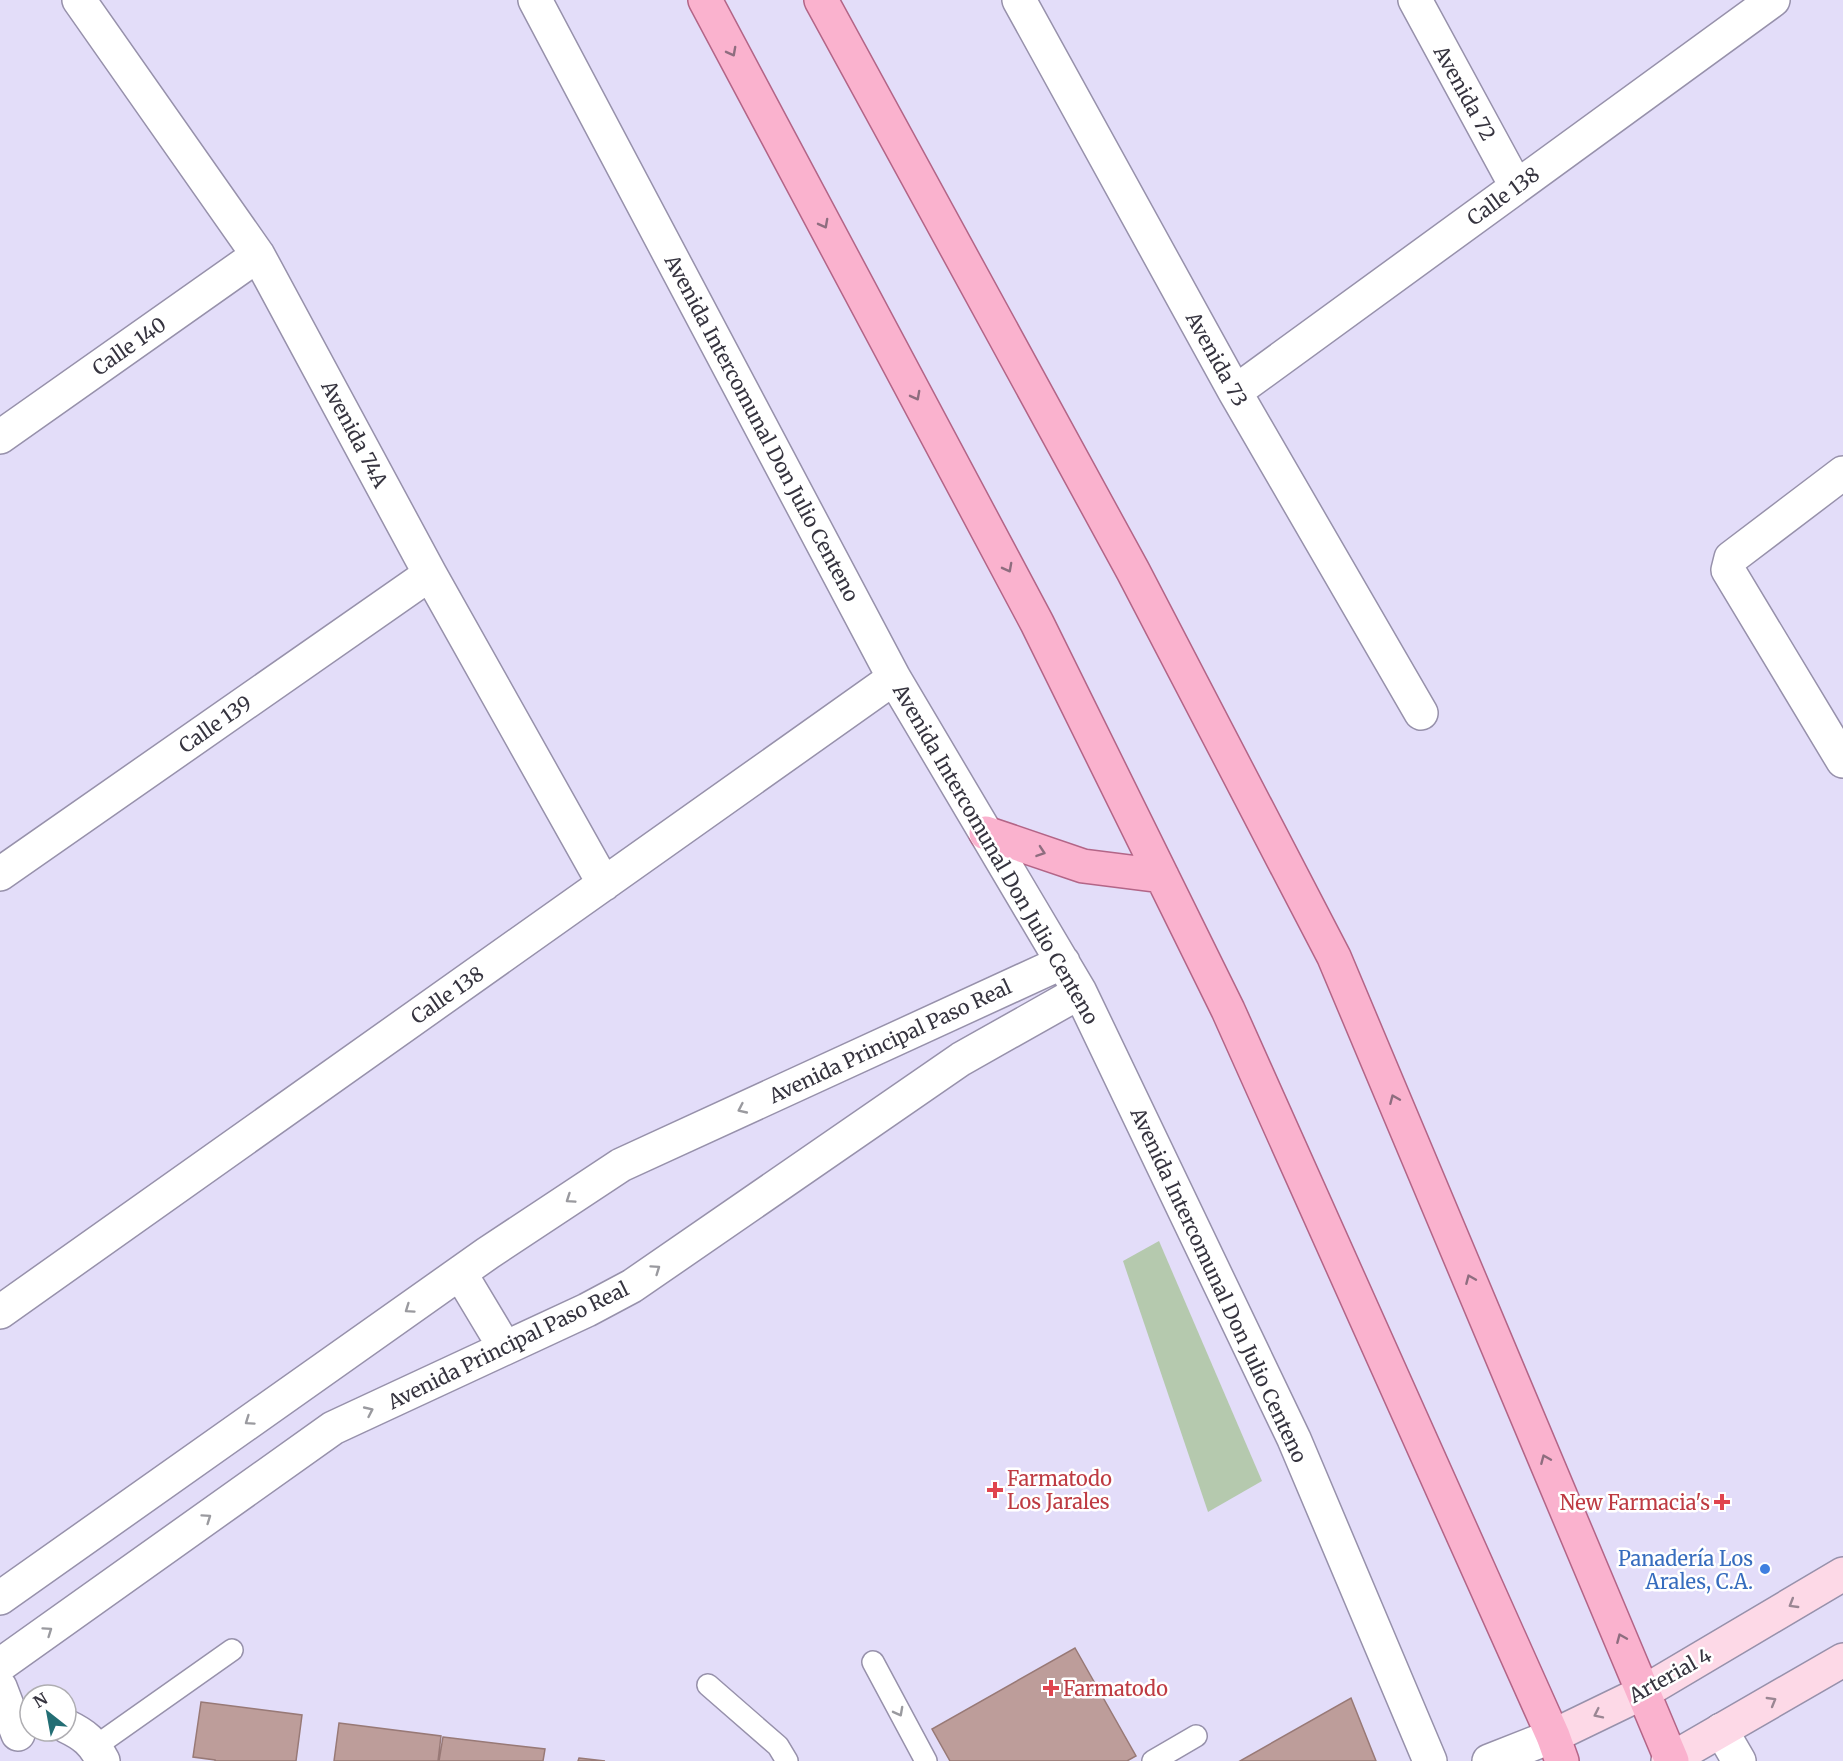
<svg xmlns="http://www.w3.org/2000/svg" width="1843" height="1761" viewBox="0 0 1843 1761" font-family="Merriweather,serif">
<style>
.green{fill:#b5c9ae}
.building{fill:#bd9d9a;stroke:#987976;stroke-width:1.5}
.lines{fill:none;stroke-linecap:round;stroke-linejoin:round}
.lane-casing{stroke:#9791ab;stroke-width:24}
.street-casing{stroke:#9791ab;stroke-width:36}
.secondary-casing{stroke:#9791ab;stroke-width:36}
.primary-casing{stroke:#b36587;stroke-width:36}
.lane{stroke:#fff;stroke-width:21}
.street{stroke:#fff;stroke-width:33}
.secondary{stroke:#fdd9e7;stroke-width:33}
.primary{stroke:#fab2ce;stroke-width:33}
.oneway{stroke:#8e6d7f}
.oneway2{stroke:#9a9a9f}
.oneway3{stroke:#9a8693}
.health-dot{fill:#e0444e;stroke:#fff;stroke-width:2}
.shop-dot{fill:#3f7fe0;stroke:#fff;stroke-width:2}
.labels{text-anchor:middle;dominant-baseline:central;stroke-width:5;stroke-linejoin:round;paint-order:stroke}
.street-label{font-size:20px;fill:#36343f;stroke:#fff}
.health-label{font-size:20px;fill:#be3a42;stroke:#fff;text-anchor:start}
.shop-label{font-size:20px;fill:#366cbe;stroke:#fff;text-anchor:end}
</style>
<rect width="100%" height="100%" fill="#e3ddf9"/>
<!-- green -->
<path class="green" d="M 1159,1241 L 1262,1481 L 1208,1512 L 1123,1261 Z"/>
<!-- building -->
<path class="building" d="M 1075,1648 L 1136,1756 L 1127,1761 L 950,1761 L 932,1729 Z
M 1351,1698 L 1376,1761 L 1240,1761 Z
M 201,1702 L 302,1715 L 296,1761 L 215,1761 L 215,1760 L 193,1757 Z
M 339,1723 L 441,1736 L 438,1761 L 334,1761 Z
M 443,1737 L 545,1749 L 543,1761 L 439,1761 Z
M 579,1758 L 605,1761 L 578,1761 Z"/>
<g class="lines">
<!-- lane casing -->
<g class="lane-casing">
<path id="lane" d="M 873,1662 L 926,1761
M 708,1685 L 778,1746 L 787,1761
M 96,1746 L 232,1650
M 1153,1761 L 1196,1736"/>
</g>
<!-- street casing -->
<g class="street-casing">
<path id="street" d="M 79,0 L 258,255 L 430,574 L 604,884
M 535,0 L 894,678 L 1080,992 L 1294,1439 L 1430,1761
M 1019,0 L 1235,392 L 1421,713
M 1415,0 L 1516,186
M 1235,392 L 1773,0
M 0,437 L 258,255
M 1843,473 L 1731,558 L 1728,570 L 1843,761
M 0,874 L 430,574
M 460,1273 L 505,1348
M 0,1312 L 894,678
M 0,1598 L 488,1253 L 621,1165 L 1063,962
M 0,1665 L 333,1428 L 587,1310 L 632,1286 L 961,1059 L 1080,992
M 0,1687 L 18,1734
M 66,1726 C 85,1735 93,1742 103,1761
M 1721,1730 L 1739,1761
M 1489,1761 L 1553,1736"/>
</g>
<!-- secondary casing -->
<g class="secondary-casing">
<path id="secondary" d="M 1553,1736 L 1644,1692 L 1843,1574
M 1668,1761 L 1843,1660"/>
</g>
<!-- primary casing -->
<g class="primary-casing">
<path id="primary" d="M 705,0 L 1037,623 L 1228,1010 L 1553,1736 L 1562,1761
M 821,0 L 1133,571 L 1334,957 L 1672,1761
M 986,833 L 1083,866 L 1162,876"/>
</g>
<!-- lane -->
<use href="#lane" class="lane"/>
<!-- street -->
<use href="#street" class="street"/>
<!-- secondary -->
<use href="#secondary" class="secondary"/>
<!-- primary -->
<use href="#primary" class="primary"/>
</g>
<!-- one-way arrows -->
<defs><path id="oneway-chevron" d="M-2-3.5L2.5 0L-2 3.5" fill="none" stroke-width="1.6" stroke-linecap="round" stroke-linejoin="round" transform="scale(1.5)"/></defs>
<g class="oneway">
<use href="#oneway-chevron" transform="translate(732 52) rotate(62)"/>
<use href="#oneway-chevron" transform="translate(824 224) rotate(62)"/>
<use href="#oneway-chevron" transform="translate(916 396) rotate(62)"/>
<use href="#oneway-chevron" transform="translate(1008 568) rotate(62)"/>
<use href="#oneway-chevron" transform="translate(1041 852) rotate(19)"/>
<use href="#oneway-chevron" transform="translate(1394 1099) rotate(-113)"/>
<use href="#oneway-chevron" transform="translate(1470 1279) rotate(-113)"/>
<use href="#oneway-chevron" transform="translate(1545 1459) rotate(-113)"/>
<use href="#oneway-chevron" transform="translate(1621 1638) rotate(-113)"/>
</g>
<g class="oneway2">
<use href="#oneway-chevron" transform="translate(742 1109) rotate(155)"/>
<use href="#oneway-chevron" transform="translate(570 1199) rotate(146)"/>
<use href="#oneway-chevron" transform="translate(656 1269) rotate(-35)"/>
<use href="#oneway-chevron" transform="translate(409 1309) rotate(145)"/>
<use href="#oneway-chevron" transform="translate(369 1411) rotate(-25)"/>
<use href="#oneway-chevron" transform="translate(249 1421) rotate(145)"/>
<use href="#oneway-chevron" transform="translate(207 1518) rotate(-35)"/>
<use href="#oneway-chevron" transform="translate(48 1631) rotate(-35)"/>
<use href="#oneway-chevron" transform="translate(899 1712) rotate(62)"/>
</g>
<g class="oneway3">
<use href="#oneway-chevron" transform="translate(1793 1604) rotate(149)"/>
<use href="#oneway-chevron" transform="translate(1772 1701) rotate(-30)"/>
<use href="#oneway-chevron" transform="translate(1598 1714) rotate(154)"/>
</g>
<!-- markers -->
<g class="health-dot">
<path d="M992 1481h6v6h6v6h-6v6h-6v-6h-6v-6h6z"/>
<path d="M1719 1493h6v6h6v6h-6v6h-6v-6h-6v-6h6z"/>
<path d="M1048 1679h6v6h6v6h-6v6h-6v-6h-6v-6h6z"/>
</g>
<circle class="shop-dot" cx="1765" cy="1569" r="6"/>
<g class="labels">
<!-- street labels -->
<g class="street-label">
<text transform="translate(1465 93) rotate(61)">Avenida 72</text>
<text transform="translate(1503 196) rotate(-36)">Calle 138</text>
<text transform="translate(129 346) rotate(-35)">Calle 140</text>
<text transform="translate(1217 359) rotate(61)">Avenida 73</text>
<text transform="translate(762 428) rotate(62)">Avenida Intercomunal Don Julio Centeno</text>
<text transform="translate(355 434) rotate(62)">Avenida 74A</text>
<text transform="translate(215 724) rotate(-35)">Calle 139</text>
<text transform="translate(996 854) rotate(60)">Avenida Intercomunal Don Julio Centeno</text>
<text transform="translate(447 995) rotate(-35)">Calle 138</text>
<text transform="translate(890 1041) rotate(-25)">Avenida Principal Paso Real</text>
<text transform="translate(1219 1285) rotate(65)">Avenida Intercomunal Don Julio Centeno</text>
<text transform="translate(508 1345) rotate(-26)">Avenida Principal Paso Real</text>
<text transform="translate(1670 1675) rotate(-29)">Arterial 4</text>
</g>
<!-- health labels -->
<g class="health-label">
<text x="1007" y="1478">Farmatodo<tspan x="1007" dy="23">Los Jarales</tspan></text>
<text x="1710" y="1502" text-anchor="end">New Farmacia's</text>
<text x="1063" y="1688">Farmatodo</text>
</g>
<!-- shop labels -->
<g class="shop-label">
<text x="1753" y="1558">Panadería Los<tspan x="1753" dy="23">Arales, C.A.</tspan></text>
</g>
</g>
<!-- north arrow -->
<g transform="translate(48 1713) rotate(329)"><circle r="28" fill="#ffffff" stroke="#afaeb2" stroke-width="1.5"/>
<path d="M0-4.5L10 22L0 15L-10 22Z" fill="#236e74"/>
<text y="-9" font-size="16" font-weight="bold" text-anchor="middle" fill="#36343f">N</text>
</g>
</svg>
